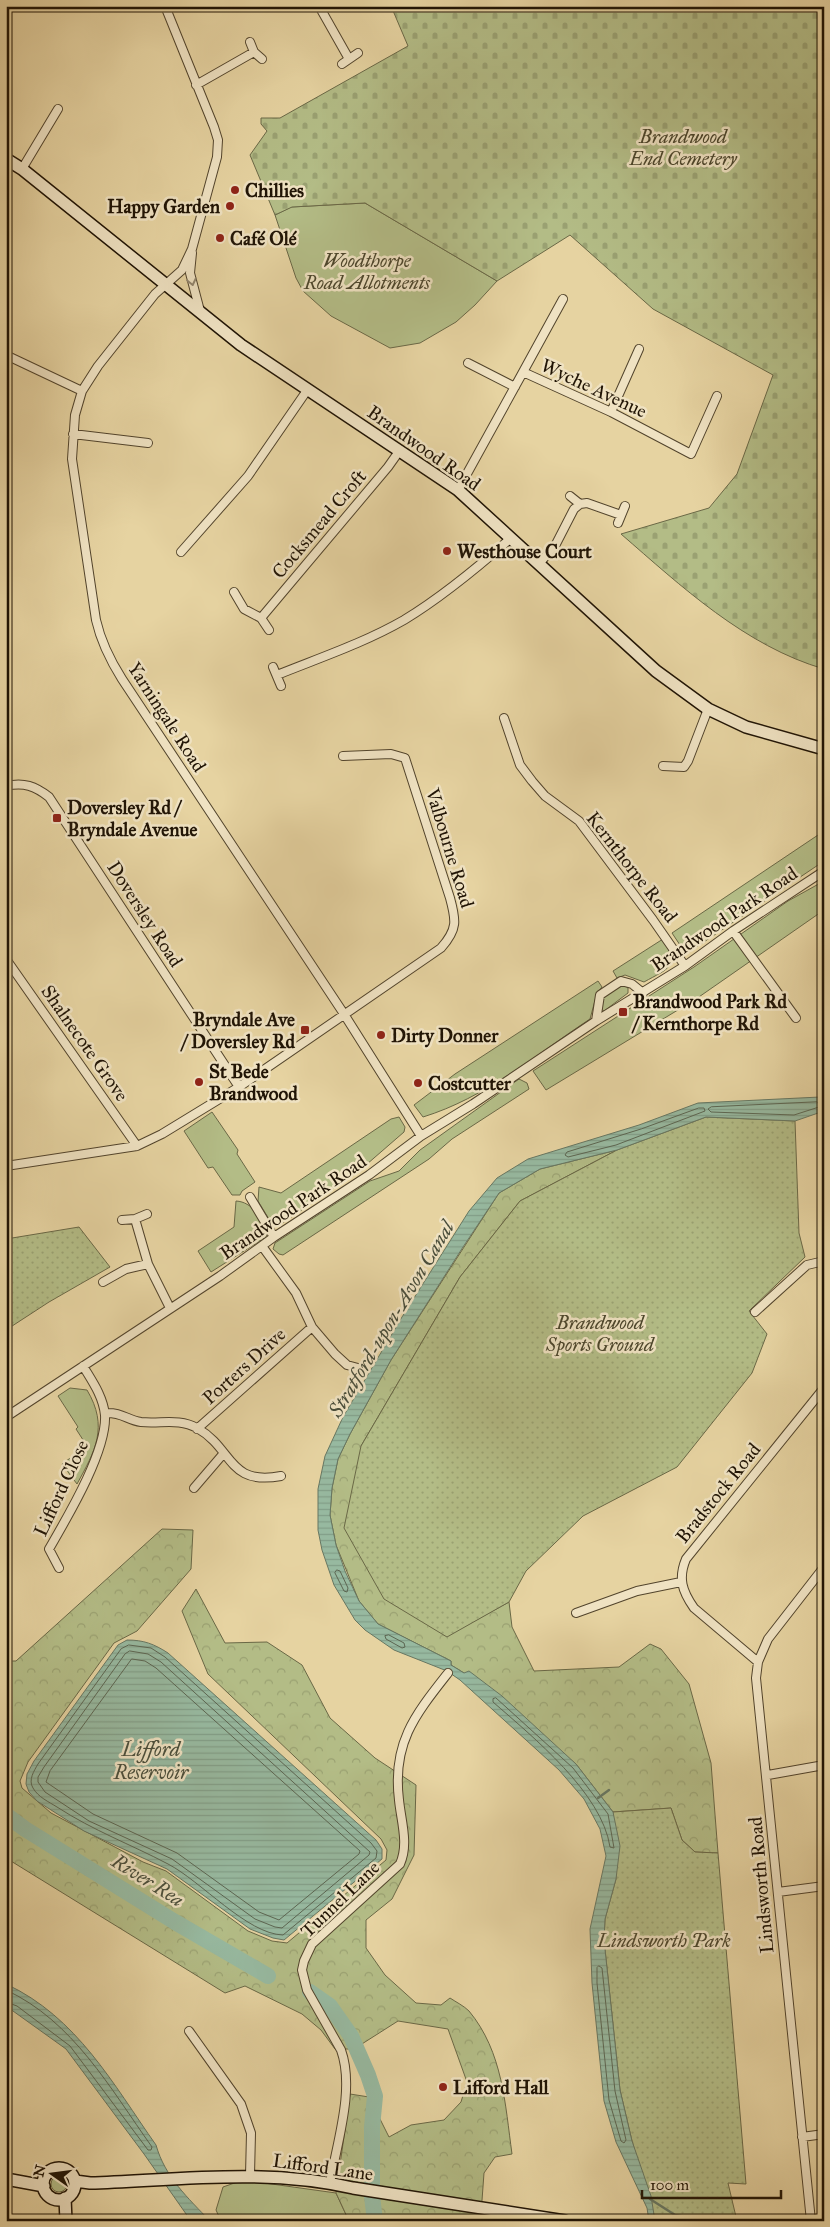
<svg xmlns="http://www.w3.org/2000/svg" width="830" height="2227" viewBox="0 0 830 2227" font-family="'IM FELL Great Primer',serif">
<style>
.green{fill:#b3bc86;stroke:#6a6846}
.forest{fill:url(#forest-crowns);stroke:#6a6846}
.cemetery{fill:url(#cemetery-stones);stroke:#6a6846}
.park{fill:url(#park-dots);stroke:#6a6846}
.water{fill:url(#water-rules);stroke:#677762}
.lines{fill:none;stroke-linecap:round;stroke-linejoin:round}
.shore{stroke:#5c6652;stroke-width:1}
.stream{stroke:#677762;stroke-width:2.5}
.river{stroke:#97b9a0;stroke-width:16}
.street-casing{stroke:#52442c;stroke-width:10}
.secondary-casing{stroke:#201405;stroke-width:14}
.street{stroke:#efe2c2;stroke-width:8}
.secondary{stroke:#efe2c2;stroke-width:11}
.oneway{stroke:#92856d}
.poi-dot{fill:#8f2418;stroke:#efe2c2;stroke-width:2}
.labels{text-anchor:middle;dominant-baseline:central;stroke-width:5;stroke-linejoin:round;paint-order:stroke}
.park-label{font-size:19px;font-style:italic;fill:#4c462c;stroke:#efe2c2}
.poi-label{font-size:19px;font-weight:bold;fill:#201405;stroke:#efe2c2;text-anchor:start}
.street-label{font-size:19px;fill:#201405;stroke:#efe2c2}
.water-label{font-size:20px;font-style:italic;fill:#4a4e3b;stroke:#efe2c2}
</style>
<defs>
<pattern id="forest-crowns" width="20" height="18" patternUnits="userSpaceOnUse" patternTransform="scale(1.25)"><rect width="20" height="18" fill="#b3bc86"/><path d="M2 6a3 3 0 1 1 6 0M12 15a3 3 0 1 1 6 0" fill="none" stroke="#9aa172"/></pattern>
<pattern id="cemetery-stones" width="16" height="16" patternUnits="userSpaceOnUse" patternTransform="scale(1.25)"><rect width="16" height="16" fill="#b3bc86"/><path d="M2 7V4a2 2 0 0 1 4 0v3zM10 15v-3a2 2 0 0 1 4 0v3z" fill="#9aa172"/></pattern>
<pattern id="park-dots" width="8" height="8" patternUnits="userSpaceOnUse" patternTransform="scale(1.25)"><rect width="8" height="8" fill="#b3bc86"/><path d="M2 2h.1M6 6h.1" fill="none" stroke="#9aa172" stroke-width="1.8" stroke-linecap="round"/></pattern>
<pattern id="water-rules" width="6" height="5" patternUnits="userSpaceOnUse" patternTransform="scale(1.25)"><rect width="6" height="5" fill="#97b9a0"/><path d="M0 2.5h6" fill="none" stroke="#829e88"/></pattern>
</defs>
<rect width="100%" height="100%" fill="#e6d3a1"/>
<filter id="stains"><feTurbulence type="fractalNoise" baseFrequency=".004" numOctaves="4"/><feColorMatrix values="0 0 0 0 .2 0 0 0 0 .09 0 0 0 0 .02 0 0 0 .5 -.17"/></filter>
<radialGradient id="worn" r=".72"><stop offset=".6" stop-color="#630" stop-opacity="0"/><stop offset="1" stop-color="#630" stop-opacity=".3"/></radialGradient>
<!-- green -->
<path class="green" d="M 365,203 L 497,281 L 475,305 L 456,322 L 420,343 L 390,348 L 331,316 L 303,291 L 296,278 L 275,215 L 291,207 Z
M 824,831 L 824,861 L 686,954 L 672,933 Z
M 824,881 L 824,910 L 696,999 L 546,1090 L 533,1071 L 694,967 L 788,901 Z
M 663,939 C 680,967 669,968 644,982 L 625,975 L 617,978 L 613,971 Z
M 598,981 L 602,987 L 597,993 L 590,1019 C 537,1054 485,1098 423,1117 L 414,1105 L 455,1074 Z
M 623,984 L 628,988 L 628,993 L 604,1011 L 601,1009 L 603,996 Z
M 519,1079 L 527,1083 L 529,1089 L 452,1139 L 429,1159 L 283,1255 L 279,1254 L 273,1249 L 275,1243 L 370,1181 L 399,1171 L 420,1150 Z
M 212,1112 L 238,1150 L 237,1154 L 255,1182 L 242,1191 L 240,1195 L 232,1195 L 213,1167 L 208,1168 L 184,1131 Z
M 399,1117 L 405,1127 L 404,1132 L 359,1171 L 278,1226 L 272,1224 L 258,1201 L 259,1187 L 281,1193 L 391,1119 Z
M 236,1201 C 253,1202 260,1218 268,1231 L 266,1237 L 211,1272 L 198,1251 L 234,1227 Z
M 70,1388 L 87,1390 C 109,1427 95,1451 77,1484 L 62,1464 L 87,1446 L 76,1429 L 78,1427 L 58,1396 Z
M51 2184a8 8 0 1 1 16 0a8 8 0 1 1-16 0Z
M 243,2180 L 336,2193 L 349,2221 L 221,2221 L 216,2210 L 223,2187 Z"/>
<!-- forest -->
<path class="forest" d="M 617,1150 L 520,1201 L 460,1277 L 361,1446 L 447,1636 L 509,1602 L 512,1627 L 534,1671 L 619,1667 L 650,1644 L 661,1649 L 689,1684 L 711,1763 L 718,1853 L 695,1852 L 682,1840 L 671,1808 L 613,1812 L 576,1764 L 464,1673 L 451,1665 L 451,1661 L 378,1624 L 359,1601 L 336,1545 L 330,1515 L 332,1488 L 338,1459 L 350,1434 L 391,1360 L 499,1193 L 540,1169 Z
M 162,1529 L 193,1530 L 191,1569 L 137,1631 L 114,1643 L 28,1762 L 20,1781 L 22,1788 L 51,1813 L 143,1862 L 166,1871 L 248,1931 L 272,1941 L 287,1943 L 386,1860 L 387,1850 L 381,1839 L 208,1674 L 182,1611 L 196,1589 L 225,1643 L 267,1642 L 302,1665 L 330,1718 L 375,1758 L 416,1785 L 414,1855 L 392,1899 L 366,1920 L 366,1948 L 385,1975 L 416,2003 L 441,2005 L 450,1998 C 456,2002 464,2006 469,2011 C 503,2052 505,2104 512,2154 L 495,2157 L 484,2173 L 481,2214 L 502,2218 L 501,2221 L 349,2221 L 336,2193 L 350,2094 L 369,2097 L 389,2137 L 411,2125 L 444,2120 L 461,2102 L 467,2082 L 448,2029 L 398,2021 L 354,2049 L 335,2049 L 321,2030 L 302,2014 L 245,1986 L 225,1993 L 6,1858 L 6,1661 L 16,1661 Z"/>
<!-- cemetery -->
<path class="cemetery" d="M 391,6 L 824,6 L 824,669 C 745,646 681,586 621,534 L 709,508 L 737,474 L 773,375 L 653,309 L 570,235 L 497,281 L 365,203 L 292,207 L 275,215 L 250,155 L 267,131 L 261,124 L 261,118 L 280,118 L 408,46 Z"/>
<!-- park -->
<path class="park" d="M 706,1117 L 795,1121 L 799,1233 L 805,1257 L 749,1311 L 767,1334 L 752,1373 L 677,1467 L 583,1516 L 526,1571 L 509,1602 L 447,1637 L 384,1599 L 344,1528 L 361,1446 L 460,1277 L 520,1201 L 617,1150 Z
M 79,1227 L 110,1267 L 49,1302 L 6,1330 L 6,1239 Z
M 671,1808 L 682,1840 L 695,1852 L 718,1853 L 746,2184 L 728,2183 L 737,2221 L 655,2220 L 632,2141 L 620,2090 L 604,1940 L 605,1919 L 616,1879 L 613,1812 Z"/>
<!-- water -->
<path class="water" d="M 824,1095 L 824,1111 L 795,1121 L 706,1117 L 617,1150 L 540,1169 L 499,1193 L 463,1247 L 391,1360 L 350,1434 L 338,1459 L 332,1488 L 330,1515 L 336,1545 L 345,1571 L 359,1601 L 378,1624 L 451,1661 L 451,1665 L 464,1673 L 469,1671 L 502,1696 L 576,1764 L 613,1812 L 620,1846 L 616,1879 L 605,1919 L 604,1940 L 620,2090 L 632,2141 L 651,2196 L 655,2221 L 649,2221 L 647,2208 L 616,2142 L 604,2101 L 592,1983 L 590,1929 L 606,1856 L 600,1829 L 584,1799 L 559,1770 L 460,1680 L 447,1671 L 394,1650 L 365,1630 L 355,1620 L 334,1585 L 322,1550 L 318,1530 L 318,1489 L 325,1456 L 343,1417 L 402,1317 L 469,1211 L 497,1178 L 528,1159 L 639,1125 L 698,1103 L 820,1097 Z
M 127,1640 C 144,1640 154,1644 168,1653 L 376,1840 L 382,1849 L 382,1859 L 284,1940 L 273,1938 L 250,1929 L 167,1869 L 84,1831 L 37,1801 L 29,1792 L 26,1784 L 27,1774 L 34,1761 L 118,1645 Z
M 6,1984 C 77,2017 113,2084 156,2145 C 165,2177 188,2198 210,2221 L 191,2221 L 144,2154 L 66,2049 L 6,2006 Z"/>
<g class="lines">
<!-- shore -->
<path class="shore" d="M 817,1102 L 820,1104 L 819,1107 L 794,1115 L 711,1112 L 708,1109 L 711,1107 Z
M 699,1108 L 704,1108 L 705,1111 L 616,1145 L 568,1157 L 565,1155 L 567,1152 L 641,1129 Z
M 337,1570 L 340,1571 L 348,1588 L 347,1592 L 344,1591 L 335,1573 Z
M 389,1635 L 404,1643 L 405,1647 L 402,1648 L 386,1639 L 385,1636 Z
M 129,1645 L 151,1648 L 165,1657 L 371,1843 L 377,1851 L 376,1858 L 283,1935 C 247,1934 201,1881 168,1864 C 130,1844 94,1831 57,1807 C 49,1802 38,1797 33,1788 C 28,1780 34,1771 38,1764 L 121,1649 Z
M 130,1651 L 148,1654 L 161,1662 L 370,1852 L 369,1855 L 282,1928 L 275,1927 L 255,1919 L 172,1859 L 89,1821 L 45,1792 L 38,1782 L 38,1777 L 44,1767 L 125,1654 Z
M 132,1659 L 145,1661 L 156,1668 L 360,1851 L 359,1854 L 279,1920 L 259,1912 L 177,1853 L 93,1814 L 46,1782 L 50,1771 Z
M 496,1698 L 573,1768 L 608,1814 L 614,1848 L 610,1847 C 602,1793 533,1737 493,1702 L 493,1699 Z
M 599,1966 L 602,1968 L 615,2091 L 626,2140 L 624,2143 L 621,2141 L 609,2100 L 597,1983 L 597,1968 Z
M 6,1990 C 73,2021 110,2088 152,2147 L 151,2150 L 148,2150 L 70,2046 L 17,2006 L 6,2002"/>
<!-- stream -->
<path class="stream" d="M 598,1798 L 609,1790
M 650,2199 L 675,2215 L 710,2221"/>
<!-- river -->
<path class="river" d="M 6,1815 L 25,1829 L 175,1922 L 268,1976
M 310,1992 L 330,2006 L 351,2036 L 368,2075 L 375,2096 L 372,2127 L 372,2196 L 375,2221"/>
<!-- street casing -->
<g class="street-casing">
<path id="street" d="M 165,6 L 214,127 L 218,140 L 217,157 L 192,249 L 182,270 L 155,294 L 98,366 L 82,391 L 75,415 L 72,459 L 96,620 C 101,642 110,660 122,679 L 344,1014 L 421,1136
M 319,6 L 349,59
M 250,42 L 254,52 L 262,59
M 342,64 L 358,53
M 196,85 L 254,52
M 22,169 L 58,109
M 192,253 L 190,273 L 200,311
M 10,357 L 82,391
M 468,363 L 515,387
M 523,372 L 563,299
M 611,412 L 639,349
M 73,434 L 148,443
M 458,490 L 523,372 L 611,412 L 691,454 L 717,396
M 570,496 L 580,504
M 618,523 L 625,506
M 6,537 L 7,538
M 181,552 L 248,476 L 308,389
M 539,564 L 556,544 L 574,509 L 580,504 L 587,503 L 621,515
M 234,592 L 244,609 L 261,618 L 269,630
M 261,618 L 388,467 L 400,450
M 273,667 L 281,686
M 277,675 C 319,658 364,643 404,620 C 442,597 477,568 511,538
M 504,718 L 520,765 L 532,781 L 545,796 L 579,821 L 653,920 L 685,966
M 663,766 L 684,767 L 688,761 L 708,709
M 6,786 C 24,782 35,786 49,797 L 239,1087
M 733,931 L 796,1018
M 6,959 L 137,1146
M 596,1021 L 600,995 L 621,981 L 632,984 L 643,993
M 6,1166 L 137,1146 L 162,1134 L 239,1087 L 441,948 C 458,929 456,920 450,898 L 405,758 L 391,754 L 343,756
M 250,1197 L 274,1237
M 135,1219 L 148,1264 L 170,1308
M 122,1220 L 135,1219 L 147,1214
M 262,1246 L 296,1293 L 312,1327 L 335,1354 L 347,1365 L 358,1368
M 103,1282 L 126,1269 L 148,1264
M 755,1312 L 807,1265 L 824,1261
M 105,1413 C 122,1412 127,1420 141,1422 C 161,1424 179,1418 197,1428 C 234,1449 227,1486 281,1476
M 6,1417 L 220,1276 L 274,1237 L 369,1175 L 421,1136 L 473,1104 L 596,1021 L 685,966 L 733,931 L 824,871
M 197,1429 L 312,1327
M 194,1488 L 224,1453
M 59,1568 L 49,1549 C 68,1516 107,1451 105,1415 C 103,1396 92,1381 83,1366
M 576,1613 L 637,1591 L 681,1582
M 758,1662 L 694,1608 C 682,1591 678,1578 686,1559 L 824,1388
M 768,1775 L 824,1765
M 778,1892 L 824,1886
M 189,2031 L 241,2104 L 251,2133 L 250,2175
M 802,2137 L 824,2134
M 330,2183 C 337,2142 355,2089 341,2050 L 307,1990 L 302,1970 L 304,1961 L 312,1944 L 400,1864 C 409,1844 401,1821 399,1800 C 392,1743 415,1715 448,1673
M 811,2221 L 756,1678 L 758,1662 L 768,1639 L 824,1567"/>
</g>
<!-- secondary casing -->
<g class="secondary-casing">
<path id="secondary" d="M 6,159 L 22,169 L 241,345 L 458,490 L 656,671 L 708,709 L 746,727 L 824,749
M43 2184a16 16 0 1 1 32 0a16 16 0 1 1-32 0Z
M 6,2179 L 44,2186
M 75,2181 L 90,2183 C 178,2180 266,2168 353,2188 L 565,2221
M 65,2198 L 66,2221"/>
</g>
<!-- street -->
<use href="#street" class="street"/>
<!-- secondary -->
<use href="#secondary" class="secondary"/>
</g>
<!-- one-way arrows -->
<defs><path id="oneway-chevron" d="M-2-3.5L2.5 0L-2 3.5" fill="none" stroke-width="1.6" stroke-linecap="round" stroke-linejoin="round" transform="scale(1.25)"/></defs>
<use class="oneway" href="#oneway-chevron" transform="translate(192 282) rotate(77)"/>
<!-- markers -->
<g class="poi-dot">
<circle cx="235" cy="190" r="5"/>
<circle cx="230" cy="206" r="5"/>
<circle cx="220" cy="238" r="5"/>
<circle cx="447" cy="551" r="5"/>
<rect x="52" y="813" width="10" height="10" rx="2.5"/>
<rect x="618" y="1007" width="10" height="10" rx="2.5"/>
<rect x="300" y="1025" width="10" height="10" rx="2.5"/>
<circle cx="381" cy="1035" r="5"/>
<circle cx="199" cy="1082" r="5"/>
<circle cx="418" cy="1083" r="5"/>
<circle cx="443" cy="2087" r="5"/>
</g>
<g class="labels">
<!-- park labels -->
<g class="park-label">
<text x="683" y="136">Brandwood<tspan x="683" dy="22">End Cemetery</tspan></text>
<text x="367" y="260">Woodthorpe<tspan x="367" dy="22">Road Allotments</tspan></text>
<text x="600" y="1322">Brandwood<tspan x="600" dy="22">Sports Ground</tspan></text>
<text x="664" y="1940">Lindsworth Park</text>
</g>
<!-- poi labels -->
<g class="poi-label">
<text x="245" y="190">Chillies</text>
<text x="220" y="206" text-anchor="end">Happy Garden</text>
<text x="230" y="238">Café Olé</text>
<text x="457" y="551">Westhouse Court</text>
<text x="67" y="807">Doversley Rd /<tspan x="67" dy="22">Bryndale Avenue</tspan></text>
<text x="633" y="1001">Brandwood Park Rd<tspan x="633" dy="22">/ Kernthorpe Rd</tspan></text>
<text x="295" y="1019" text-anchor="end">Bryndale Ave<tspan x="295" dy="22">/ Doversley Rd</tspan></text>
<text x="391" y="1035">Dirty Donner</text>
<text x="209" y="1071">St Bede<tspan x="209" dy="22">Brandwood</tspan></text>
<text x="428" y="1083">Costcutter</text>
<text x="453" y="2087">Lifford Hall</text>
</g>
<!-- street labels -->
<g class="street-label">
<text transform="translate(594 388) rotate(25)">Wyche Avenue</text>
<text transform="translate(424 448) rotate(35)">Brandwood Road</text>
<text transform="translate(319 524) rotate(-50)">Cocksmead Croft</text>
<text transform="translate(167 717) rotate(57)">Yarningale Road</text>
<text transform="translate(450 848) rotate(73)">Valbourne Road</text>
<text transform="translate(632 867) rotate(52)">Kernthorpe Road</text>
<text transform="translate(145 914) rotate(57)">Doversley Road</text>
<text transform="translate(724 919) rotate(-34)">Brandwood Park Road</text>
<text transform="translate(85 1043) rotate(55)">Shalnecote Grove</text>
<text transform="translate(293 1207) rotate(-34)">Brandwood Park Road</text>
<text transform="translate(244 1366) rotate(-42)">Porters Drive</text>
<text transform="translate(61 1488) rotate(-65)">Lifford Close</text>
<text transform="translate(718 1493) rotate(-51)">Bradstock Road</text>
<text transform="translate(761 1885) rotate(-95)">Lindsworth Road</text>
<text transform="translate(340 1899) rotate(-44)">Tunnel Lane</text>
<text transform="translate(323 2167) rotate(8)">Lifford Lane</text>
</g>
<!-- water labels -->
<g class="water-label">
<text transform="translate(391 1319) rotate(-59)">Stratford-upon-Avon Canal</text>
<text x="151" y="1749">Lifford<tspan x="151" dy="23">Reservoir</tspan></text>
<text transform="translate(148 1880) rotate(32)">River Rea</text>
</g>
</g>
<!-- margin -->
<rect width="830" height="2227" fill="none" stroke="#e6d3a1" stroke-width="25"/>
<rect x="8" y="8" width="815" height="2212" fill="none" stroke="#201405" stroke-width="2.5"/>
<rect x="12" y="12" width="805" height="2202" fill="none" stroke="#201405"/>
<!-- north arrow -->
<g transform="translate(52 2174) rotate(284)" stroke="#efe2c2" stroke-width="4" paint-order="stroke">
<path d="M0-4L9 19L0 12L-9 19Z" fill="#201405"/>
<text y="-8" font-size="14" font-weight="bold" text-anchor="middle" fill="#201405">N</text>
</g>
<!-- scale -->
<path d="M642 2190v8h139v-8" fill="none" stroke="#201405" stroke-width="2.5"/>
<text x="650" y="2190" font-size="15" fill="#201405" stroke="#efe2c2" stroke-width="4" paint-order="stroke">100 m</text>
<rect width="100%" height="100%" filter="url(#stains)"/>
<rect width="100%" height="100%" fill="url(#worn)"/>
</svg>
